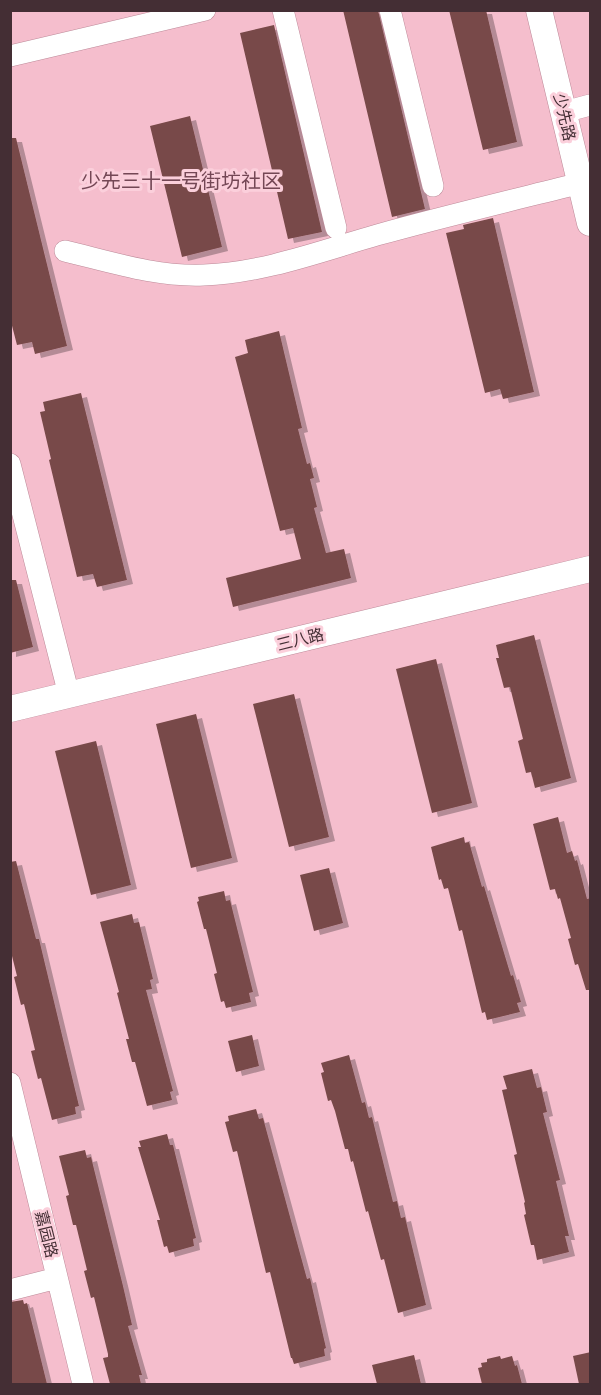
<svg xmlns="http://www.w3.org/2000/svg" width="601" height="1395" viewBox="0 0 601 1395" font-family="'Open Sans','Noto Sans SC',sans-serif">
<style>
.building{fill:#784949;filter:url(#shadow)}
.lines{fill:none;stroke-linecap:round;stroke-linejoin:round}
.minor-casing{stroke:#bd8a99;stroke-width:22}
.major-casing{stroke:#bd8a99;stroke-width:27}
.minor{stroke:#fff;stroke-width:21}
.major{stroke:#fff;stroke-width:26}
.labels{text-anchor:middle;dominant-baseline:central;stroke-width:6;stroke-linejoin:round;paint-order:stroke}
.street-label{font-size:16px;fill:#442e34;stroke:#fbcfdb}
.quarter-label{font-size:20px;fill:#744755;stroke:#fbcfdb}
</style>
<defs>
<filter id="shadow"><feDropShadow dx="6" dy="4" stdDeviation="0" flood-color="#0004"/></filter>
</defs>
<rect width="100%" height="100%" fill="#f5becd"/>
<!-- building -->
<path class="building" d="M 343,10 L 378,10 L 425,209 L 392,217 Z
M 449,10 L 486,10 L 517,142 L 483,150 Z
M 274,25 L 322,232 L 288,239 L 240,33 Z
M 190,116 L 222,247 L 182,257 L 150,126 Z
M 10,138 L 16,138 L 67,346 L 35,354 L 32,342 L 17,345 L 10,318 Z
M 493,218 L 534,392 L 503,399 L 500,389 L 485,393 L 446,233 L 464,229 L 463,225 Z
M 279,331 L 302,428 L 298,429 L 307,464 L 310,463 L 314,478 L 310,479 L 317,507 L 314,508 L 326,553 L 344,549 L 351,578 L 233,607 L 226,578 L 301,559 L 293,528 L 280,531 L 235,357 L 248,353 L 245,340 Z
M 81,393 L 127,580 L 97,587 L 93,574 L 77,577 L 49,460 L 51,459 L 40,412 L 45,411 L 43,402 Z
M 10,580 L 16,580 L 33,647 L 10,653 Z
M 534,635 L 571,778 L 535,788 L 531,772 L 526,773 L 518,741 L 523,739 L 510,687 L 504,688 L 496,658 L 499,658 L 496,645 Z
M 436,659 L 472,803 L 432,813 L 396,669 Z
M 294,694 L 329,837 L 289,847 L 253,704 Z
M 196,714 L 232,858 L 191,868 L 156,724 Z
M 96,741 L 131,885 L 91,895 L 55,751 Z
M 558,817 L 567,853 L 572,851 L 575,861 L 577,860 L 587,899 L 591,898 L 591,990 L 586,990 L 578,964 L 575,965 L 568,939 L 571,938 L 560,898 L 558,899 L 555,889 L 550,890 L 533,824 Z
M 464,837 L 465,843 L 469,842 L 482,887 L 484,886 L 511,976 L 513,975 L 521,1002 L 517,1003 L 520,1012 L 487,1020 L 485,1012 L 482,1013 L 462,930 L 459,931 L 448,888 L 444,889 L 441,879 L 439,880 L 431,847 Z
M 16,861 L 36,939 L 39,939 L 79,1106 L 75,1107 L 76,1114 L 52,1120 L 41,1078 L 38,1079 L 31,1051 L 35,1050 L 24,1004 L 21,1005 L 14,977 L 17,976 L 10,948 L 10,862 Z
M 329,868 L 343,923 L 314,931 L 300,875 Z
M 224,891 L 226,901 L 230,900 L 253,992 L 249,993 L 251,1002 L 226,1008 L 224,1001 L 221,1002 L 214,974 L 217,973 L 206,929 L 204,929 L 197,902 L 199,901 L 198,897 Z
M 132,914 L 134,923 L 139,922 L 153,979 L 150,980 L 152,989 L 146,990 L 173,1091 L 170,1092 L 172,1100 L 147,1106 L 135,1062 L 132,1062 L 126,1039 L 129,1039 L 117,993 L 119,992 L 100,922 Z
M 252,1035 L 259,1066 L 236,1072 L 228,1041 Z
M 349,1055 L 362,1103 L 365,1102 L 369,1118 L 372,1117 L 393,1202 L 397,1201 L 401,1218 L 405,1217 L 426,1305 L 398,1313 L 384,1259 L 381,1260 L 368,1211 L 366,1212 L 353,1161 L 351,1162 L 348,1149 L 345,1149 L 335,1111 L 331,1100 L 328,1101 L 321,1073 L 324,1072 L 321,1063 Z
M 532,1069 L 537,1088 L 541,1087 L 547,1112 L 543,1113 L 560,1180 L 556,1181 L 569,1236 L 565,1236 L 569,1252 L 537,1260 L 534,1245 L 531,1245 L 524,1215 L 526,1214 L 524,1203 L 525,1202 L 514,1155 L 517,1154 L 502,1090 L 507,1089 L 503,1076 Z
M 256,1109 L 259,1119 L 263,1118 L 307,1279 L 310,1278 L 326,1348 L 324,1349 L 325,1356 L 294,1364 L 292,1358 L 291,1358 L 270,1272 L 266,1273 L 237,1151 L 233,1152 L 225,1122 L 229,1121 L 228,1116 Z
M 167,1134 L 170,1145 L 173,1145 L 196,1238 L 193,1239 L 194,1246 L 169,1253 L 167,1246 L 164,1247 L 157,1220 L 160,1220 L 138,1147 L 141,1147 L 139,1141 Z
M 85,1150 L 87,1158 L 91,1157 L 123,1286 L 132,1325 L 128,1326 L 142,1375 L 139,1375 L 141,1384 L 110,1384 L 103,1358 L 108,1357 L 108,1354 L 94,1297 L 91,1298 L 84,1271 L 87,1270 L 76,1225 L 73,1225 L 66,1196 L 69,1195 L 59,1156 Z
M 23,1300 L 24,1304 L 27,1303 L 47,1384 L 10,1384 L 10,1302 Z
M 591,1352 L 591,1384 L 579,1384 L 573,1356 Z
M 414,1355 L 421,1384 L 377,1384 L 372,1365 Z
M 500,1356 L 501,1359 L 512,1356 L 515,1366 L 517,1365 L 522,1384 L 482,1384 L 478,1368 L 482,1367 L 481,1363 L 487,1362 L 487,1359 Z"/>
<g class="lines">
<!-- minor casing -->
<g class="minor-casing">
<path id="minor" d="M 283,10 L 336,228
M 390,10 L 433,186
M 10,56 L 205,10
M 564,112 L 590,105
M 65,251 C 111,262 156,277 204,275 C 263,273 321,251 377,235 C 445,216 513,200 581,183
M 10,464 L 69,695
M 10,1083 L 83,1384
M 10,1290 L 57,1278"/>
</g>
<!-- major casing -->
<g class="major-casing">
<path id="major" d="M 539,10 L 590,223
M 10,709 L 590,569"/>
</g>
<!-- minor -->
<use href="#minor" class="minor"/>
<!-- major -->
<use href="#major" class="major"/>
</g>
<g class="labels">
<!-- street labels -->
<g class="street-label">
<text transform="translate(565 117) rotate(77)">少先路</text>
<text transform="translate(300 639) rotate(-14)">三八路</text>
<text transform="translate(47 1234) rotate(76)">嘉园路</text>
</g>
<!-- quarter labels -->
<g class="quarter-label">
<text x="181" y="180">少先三十一号街坊社区</text>
</g>
</g>
<!-- border -->
<rect width="601" height="1395" fill="none" stroke="#442e34" stroke-width="24"/>
</svg>
